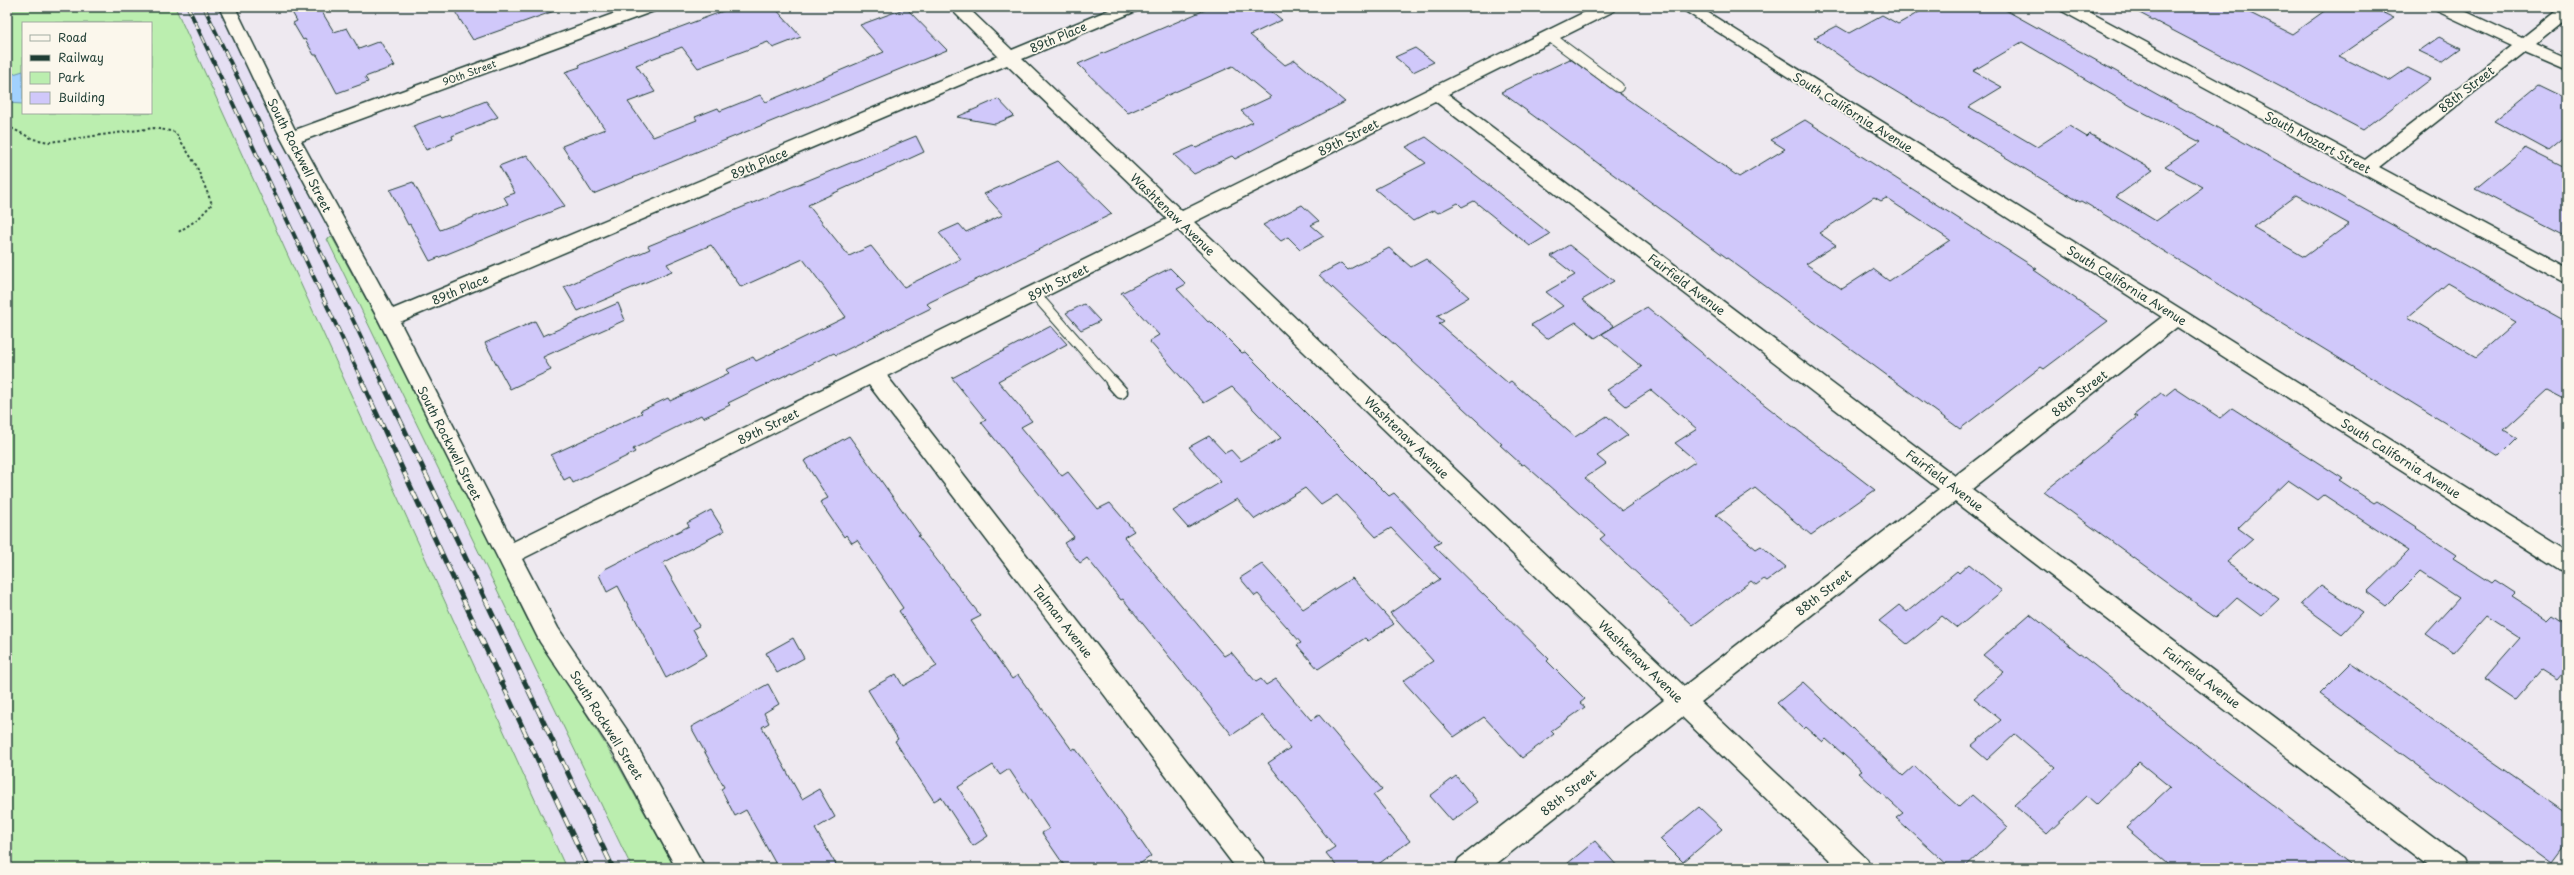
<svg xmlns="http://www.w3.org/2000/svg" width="2574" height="875" viewBox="0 0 2574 875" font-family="'Playpen Sans',sans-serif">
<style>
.built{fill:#e5dff3}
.green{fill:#bbeeaf;stroke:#6d9672;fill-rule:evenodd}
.water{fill:#a1d1fd;stroke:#6d96ad}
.building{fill:#d0c8fa;stroke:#1f3d34;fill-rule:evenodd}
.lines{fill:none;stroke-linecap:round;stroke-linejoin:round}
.lane-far1-casing{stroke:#1f3d34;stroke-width:12}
.lane-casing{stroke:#1f3d34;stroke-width:15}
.street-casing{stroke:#1f3d34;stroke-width:3}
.path{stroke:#1f3d34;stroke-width:2;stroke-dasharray:2.5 2.5;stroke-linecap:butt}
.lane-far1{stroke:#fbf7ec;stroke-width:10}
.lane{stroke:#fbf7ec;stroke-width:12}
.street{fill:#fbf7ec;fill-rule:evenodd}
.rail-far1-casing{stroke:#1f3d34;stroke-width:4}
.rail-casing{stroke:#1f3d34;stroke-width:5}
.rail-far1{stroke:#fbf7ec;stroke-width:2.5;stroke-dasharray:8;stroke-linecap:butt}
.rail{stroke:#fbf7ec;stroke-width:3.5;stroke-dasharray:10;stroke-linecap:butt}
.labels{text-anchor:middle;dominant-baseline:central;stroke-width:3.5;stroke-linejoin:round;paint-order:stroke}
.far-street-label{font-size:10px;fill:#1f3d34;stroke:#fbf7ec}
.street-label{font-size:12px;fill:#1f3d34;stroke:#fbf7ec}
</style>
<rect width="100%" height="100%" fill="#eee9f0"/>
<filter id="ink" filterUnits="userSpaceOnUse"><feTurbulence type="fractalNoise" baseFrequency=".025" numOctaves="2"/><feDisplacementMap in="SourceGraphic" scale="8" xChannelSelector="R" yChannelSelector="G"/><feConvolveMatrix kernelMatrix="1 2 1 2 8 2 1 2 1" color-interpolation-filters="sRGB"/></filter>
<g filter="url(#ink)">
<!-- built -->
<path class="built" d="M 175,7 L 218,7 L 275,130 L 332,237 L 327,239 L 632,868 L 566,868 Z"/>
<!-- green -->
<path class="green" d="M 7,7 L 175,7 L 566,868 L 7,868 ZM 23,23 L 151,23 L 151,113 L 23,113 Z
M 332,237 L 408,376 L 529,623 L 617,763 L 675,868 L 632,868 L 327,239 Z"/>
<!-- water -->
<path class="water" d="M 23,71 L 23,104 L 7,103 L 7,76 Z"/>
<!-- building -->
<path class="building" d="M 289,7 L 319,7 L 334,32 L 347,28 L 359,49 L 380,41 L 395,66 L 365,77 L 368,82 L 337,93 L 317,55 L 314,55 L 305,39 L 303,40 L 293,23 L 297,21 Z
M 452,7 L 556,7 L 557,10 L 473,40 Z
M 734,7 L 774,7 L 801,37 L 773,48 L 768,42 L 698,68 L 682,47 L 636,65 L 655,92 L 628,102 L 653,137 L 697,120 L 695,117 L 718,108 L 720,111 L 760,95 L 766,102 L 884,52 L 860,25 L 906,8 L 947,50 L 593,194 L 562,146 L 605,129 L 565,72 L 580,67 L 579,65 Z
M 1212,7 L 1266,7 L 1282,20 L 1250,35 L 1285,65 L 1295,60 L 1345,102 L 1235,159 L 1232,156 L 1194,174 L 1174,155 L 1194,146 L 1196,148 L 1253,122 L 1241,111 L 1271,97 L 1233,66 L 1128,113 L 1078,64 Z
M 1928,7 L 2000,7 L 2567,322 L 2567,400 L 2548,390 L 2504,430 L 2517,438 L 2499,456 L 2082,201 L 2080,202 L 1860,70 L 1814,38 L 1837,26 L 1849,33 L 1882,15 L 1898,24 ZM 2022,42 L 2131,106 L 2200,142 L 2165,166 L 2203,187 L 2156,221 L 2116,197 L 2153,170 L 2090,134 L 2087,137 L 2069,126 L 2037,147 L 1969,107 L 2002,87 L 1973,71 ZM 2296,195 L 2349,224 L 2304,257 L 2253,227 ZM 2448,283 L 2516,322 L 2476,357 L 2408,317 Z
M 2128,7 L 2238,7 L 2292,34 L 2330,7 L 2371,7 L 2394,18 L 2339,56 L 2389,81 L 2408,68 L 2430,79 L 2363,130 Z
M 2439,37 L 2461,48 L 2442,62 L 2419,51 Z
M 1415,48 L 1434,62 L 1413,72 L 1395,57 Z
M 1570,59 L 1739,177 L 1785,149 L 1771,140 L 1805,120 L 2037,269 L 2034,270 L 2108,321 L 2044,369 L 2041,367 L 1960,429 L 1501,92 ZM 1874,197 L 1881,201 L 1886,198 L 1950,240 L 1889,281 L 1873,269 L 1842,289 L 1806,264 L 1836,245 L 1819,233 Z
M 2538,85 L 2567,99 L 2567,136 L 2549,151 L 2494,121 Z
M 998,99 L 1014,116 L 995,124 L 957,117 Z
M 486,101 L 498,117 L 452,136 L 453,139 L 426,150 L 413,126 L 440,116 L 442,118 Z
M 916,136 L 924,152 L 808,205 L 849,256 L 871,246 L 904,287 L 961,259 L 939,233 L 959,224 L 966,232 L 1003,215 L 984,194 L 1058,161 L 1112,214 L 930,302 L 927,304 L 931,308 L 836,355 L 834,353 L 793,373 L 792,372 L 728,403 L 730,405 L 703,418 L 701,415 L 633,449 L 635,452 L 573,483 L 570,477 L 564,480 L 551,455 L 642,413 L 640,411 L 668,398 L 670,401 L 729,373 L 726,370 L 753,357 L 756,361 L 846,317 L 803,259 L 741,287 L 711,245 L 667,264 L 672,271 L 578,311 L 564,287 L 650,249 L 648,246 Z
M 1426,137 L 1477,176 L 1550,234 L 1530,246 L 1474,201 L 1462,207 L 1458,203 L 1438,213 L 1434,210 L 1413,221 L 1375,189 L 1426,163 L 1406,147 Z
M 2525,148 L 2567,169 L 2567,236 L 2475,189 Z
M 527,155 L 565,206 L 430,261 L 410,224 L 408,225 L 390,190 L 413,182 L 440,230 L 508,204 L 504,197 L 515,193 L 499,166 Z
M 1302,205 L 1319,221 L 1311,225 L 1324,236 L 1300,249 L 1288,237 L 1281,241 L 1263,225 Z
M 1569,245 L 1614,281 L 1582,300 L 1614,326 L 1595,338 L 1576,322 L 1547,339 L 1531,325 L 1563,306 L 1546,292 L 1575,275 L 1551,256 Z
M 1389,248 L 1411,267 L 1426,259 L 1469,297 L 1437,316 L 1444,321 L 1439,324 L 1508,383 L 1511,381 L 1575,437 L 1607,416 L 1628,435 L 1597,456 L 1606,464 L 1585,478 L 1622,511 L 1696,461 L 1675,443 L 1697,429 L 1651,390 L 1626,406 L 1607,390 L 1642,367 L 1602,334 L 1647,307 L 1761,402 L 1875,490 L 1811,535 L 1755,488 L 1716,515 L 1756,549 L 1761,546 L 1786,567 L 1767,581 L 1764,579 L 1756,585 L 1751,581 L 1693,625 L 1600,539 L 1605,535 L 1524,464 L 1522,465 L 1500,445 L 1502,444 L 1319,275 L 1341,263 L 1348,270 Z
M 1170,268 L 1186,284 L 1177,289 L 1208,322 L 1210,321 L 1242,353 L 1245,352 L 1389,496 L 1394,493 L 1441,542 L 1434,546 L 1549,659 L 1547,661 L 1585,699 L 1580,703 L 1585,707 L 1551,731 L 1554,734 L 1522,758 L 1484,717 L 1454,737 L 1403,681 L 1433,661 L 1390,613 L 1440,579 L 1391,528 L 1376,537 L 1337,495 L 1321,505 L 1305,488 L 1255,519 L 1237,499 L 1188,528 L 1173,511 L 1221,482 L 1189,447 L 1209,436 L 1225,453 L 1231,450 L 1241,461 L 1281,438 L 1232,387 L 1204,403 L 1149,341 L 1159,335 L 1121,293 Z
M 618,303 L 625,320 L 543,357 L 551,370 L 510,389 L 485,343 L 535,321 L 543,336 Z
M 1084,304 L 1100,321 L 1081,330 L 1066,313 Z
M 1051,326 L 1067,344 L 998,381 L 1032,421 L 1021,427 L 1062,476 L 1068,472 L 1098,509 L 1110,503 L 1134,531 L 1124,537 L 1224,656 L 1231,652 L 1256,682 L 1261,679 L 1266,685 L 1276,679 L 1311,720 L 1319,715 L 1382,789 L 1373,795 L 1410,841 L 1373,868 L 1338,868 L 1326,853 L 1335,847 L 1268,763 L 1290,748 L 1262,715 L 1232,735 L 1123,599 L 1121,600 L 1087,558 L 1080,563 L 1064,543 L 1074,537 L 981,422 L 986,420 L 952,378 Z
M 2175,388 L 2220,418 L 2232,408 L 2342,478 L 2339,480 L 2374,503 L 2377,501 L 2417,527 L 2416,528 L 2456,555 L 2453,558 L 2492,583 L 2495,580 L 2515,593 L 2512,596 L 2549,620 L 2554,615 L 2567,624 L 2567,668 L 2557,680 L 2541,670 L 2515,700 L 2484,679 L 2520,638 L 2486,616 L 2453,653 L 2426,634 L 2459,598 L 2420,572 L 2386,606 L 2367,592 L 2409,551 L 2324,495 L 2318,500 L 2288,480 L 2238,528 L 2253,539 L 2227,562 L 2279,599 L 2261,616 L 2237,598 L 2216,618 L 2044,492 L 2137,417 L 2134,415 L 2161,393 L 2165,396 Z
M 849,436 L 920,535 L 918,536 L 981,616 L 971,621 L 1012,679 L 1018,675 L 1072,750 L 1075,748 L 1084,760 L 1151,856 L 1134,868 L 1066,868 L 1042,833 L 1049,829 L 1009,769 L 1000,775 L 993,765 L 958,787 L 988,836 L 973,846 L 941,797 L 934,801 L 909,763 L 895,741 L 898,739 L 868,690 L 896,674 L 903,686 L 937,666 L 899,611 L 903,608 L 857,540 L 852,543 L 846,535 L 844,537 L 820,502 L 828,498 L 804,461 Z
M 711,510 L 724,531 L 663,563 L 699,626 L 693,629 L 707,655 L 666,678 L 618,586 L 607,592 L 599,575 L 605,569 L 689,526 L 687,523 Z
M 1262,564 L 1303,609 L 1352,578 L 1394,624 L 1368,641 L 1365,638 L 1318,669 L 1297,645 L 1301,643 L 1258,594 L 1255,596 L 1240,578 Z
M 1969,564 L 2002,591 L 1957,628 L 1942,616 L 1907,644 L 1879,621 L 1899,605 L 1907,612 L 1957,571 L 1959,573 Z
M 2321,585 L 2362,613 L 2342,634 L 2301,604 Z
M 2030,614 L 2212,759 L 2354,868 L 2173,868 L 2126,828 L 2170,787 L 2139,762 L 2096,804 L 2087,796 L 2047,834 L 2014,805 L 2055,768 L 2015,734 L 1987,760 L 1971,746 L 2001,720 L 1974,698 L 2004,672 L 1983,655 Z
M 793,638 L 804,658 L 777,673 L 766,653 Z
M 2351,663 L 2567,813 L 2567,843 L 2552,863 L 2320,694 Z
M 1803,682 L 1903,776 L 1914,766 L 1959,807 L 1972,795 L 2008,827 L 1964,868 L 1951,868 L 1896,818 L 1903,813 L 1859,773 L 1862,771 L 1826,739 L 1823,742 L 1806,727 L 1804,729 L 1777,703 Z
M 768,684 L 779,704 L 764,713 L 769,723 L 762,727 L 802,799 L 819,789 L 835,817 L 815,829 L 838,868 L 778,868 L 746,810 L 735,816 L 721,789 L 724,787 L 691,727 Z
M 1456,776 L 1478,802 L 1452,821 L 1430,796 Z
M 1699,807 L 1722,829 L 1683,862 L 1660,839 Z
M 1595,841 L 1619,868 L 1562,868 Z"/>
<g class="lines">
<!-- lane-far1 casing -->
<g class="lane-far1-casing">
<path id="lane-far1" d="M 1549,36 L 1618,87
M 1034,293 L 1113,383"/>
</g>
<!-- lane casing -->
<g class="lane-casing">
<path id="lane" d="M 1112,382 L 1121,392"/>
</g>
<!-- street casing -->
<g class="street-casing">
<path id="street" d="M 219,7 L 235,7 L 295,130 L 632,7 L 656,7 L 654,11 L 301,141 L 393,309 L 998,56 L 949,7 L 967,7 L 1012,50 L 1116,7 L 1138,7 L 1136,11 L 1022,59 L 1182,211 L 1595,7 L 1616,7 L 1614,11 L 1448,94 L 1955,476 L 2162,317 L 1679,7 L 1699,7 L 2567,551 L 2567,573 L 2559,570 L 2177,327 L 1972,489 L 2463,859 L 2467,868 L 2431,868 L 1955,502 L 1701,702 L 1867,859 L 1871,868 L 1838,868 L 1682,717 L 1491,868 L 1455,868 L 1459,859 L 1664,700 L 1178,230 L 887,376 L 1263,859 L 1267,868 L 1236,868 L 869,385 L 522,559 L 558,628 L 633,739 L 705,868 L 676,868 L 615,755 L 540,642 L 378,319 L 281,138 ZM 1007,65 L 1167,219 L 513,542 L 400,322 ZM 1435,101 L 1939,489 L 1684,686 L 1194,222 Z
M 2060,7 L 2080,7 L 2365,160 L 2512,46 L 2437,11 L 2435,7 L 2456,7 L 2522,38 L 2561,7 L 2567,7 L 2567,19 L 2536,44 L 2567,58 L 2567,70 L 2525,52 L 2379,167 L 2567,268 L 2567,284 L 2062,11 Z"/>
</g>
<!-- path -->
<path class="path" d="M 7,126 L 33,139 L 49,142 L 154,128 L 175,132 L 196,165 L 212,204 L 198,219 L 177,233"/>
<!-- lane-far1 -->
<use href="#lane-far1" class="lane-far1"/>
<!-- lane -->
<use href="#lane" class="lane"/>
<!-- street -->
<use href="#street" class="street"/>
<!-- rail-far1 casing -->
<g class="rail-far1-casing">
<path id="rail-far1" d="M 188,7 L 363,383
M 204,7 L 383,383"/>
</g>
<!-- rail casing -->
<g class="rail-casing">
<path id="rail" d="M 362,382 L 588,868
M 382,382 L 613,868"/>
</g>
<!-- rail-far1 -->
<use href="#rail-far1" class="rail-far1"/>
<!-- rail -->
<use href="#rail" class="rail"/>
</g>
</g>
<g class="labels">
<!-- far-street labels -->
<g class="far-street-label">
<text transform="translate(469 72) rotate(-20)">90th Street</text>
</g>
<!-- street labels -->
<g class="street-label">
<text transform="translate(1058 37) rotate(-23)">89th Place</text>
<text transform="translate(2466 89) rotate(-38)">88th Street</text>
<text transform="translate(1853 112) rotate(32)">South California Avenue</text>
<text transform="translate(1348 137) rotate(-27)">89th Street</text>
<text transform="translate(2318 142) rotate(28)">South Mozart Street</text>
<text transform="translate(300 155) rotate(63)">South Rockwell Street</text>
<text transform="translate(759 163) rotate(-23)">89th Place</text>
<text transform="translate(1173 214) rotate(44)">Washtenaw Avenue</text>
<text transform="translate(1058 282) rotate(-27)">89th Street</text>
<text transform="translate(1687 284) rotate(37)">Fairfield Avenue</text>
<text transform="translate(2127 285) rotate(32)">South California Avenue</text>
<text transform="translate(460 289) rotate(-23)">89th Place</text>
<text transform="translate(2079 393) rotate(-38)">88th Street</text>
<text transform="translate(768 426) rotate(-26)">89th Street</text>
<text transform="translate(1407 437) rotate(44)">Washtenaw Avenue</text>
<text transform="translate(450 443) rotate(63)">South Rockwell Street</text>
<text transform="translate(2401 458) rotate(32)">South California Avenue</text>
<text transform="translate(1945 480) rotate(37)">Fairfield Avenue</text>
<text transform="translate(1823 592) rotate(-38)">88th Street</text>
<text transform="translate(1063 621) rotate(52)">Talman Avenue</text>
<text transform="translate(1641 661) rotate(44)">Washtenaw Avenue</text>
<text transform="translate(2202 677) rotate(37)">Fairfield Avenue</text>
<text transform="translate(607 725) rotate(58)">South Rockwell Street</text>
<text transform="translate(1568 792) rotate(-38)">88th Street</text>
</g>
</g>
<!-- margin -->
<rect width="2574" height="875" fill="none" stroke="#fbf7ec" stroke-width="24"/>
<rect x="12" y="12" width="2550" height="851" fill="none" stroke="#1f3d34" stroke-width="1.5" filter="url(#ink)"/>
<!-- legend -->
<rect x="22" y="22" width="130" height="92" fill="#fbf7ec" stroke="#a3ada2"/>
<rect x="30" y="35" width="20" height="6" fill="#fbf7ec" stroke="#a3ada2"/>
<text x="58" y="42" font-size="12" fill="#1f3d34">Road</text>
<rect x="30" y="55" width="20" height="6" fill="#1f3d34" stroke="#a3ada2"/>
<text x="58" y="62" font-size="12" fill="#1f3d34">Railway</text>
<rect x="30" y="72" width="20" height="12" fill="#bbeeaf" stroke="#a3ada2"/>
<text x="58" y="82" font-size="12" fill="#1f3d34">Park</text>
<rect x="30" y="92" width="20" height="12" fill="#d0c8fa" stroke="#a3ada2"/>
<text x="58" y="102" font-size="12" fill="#1f3d34">Building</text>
</svg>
